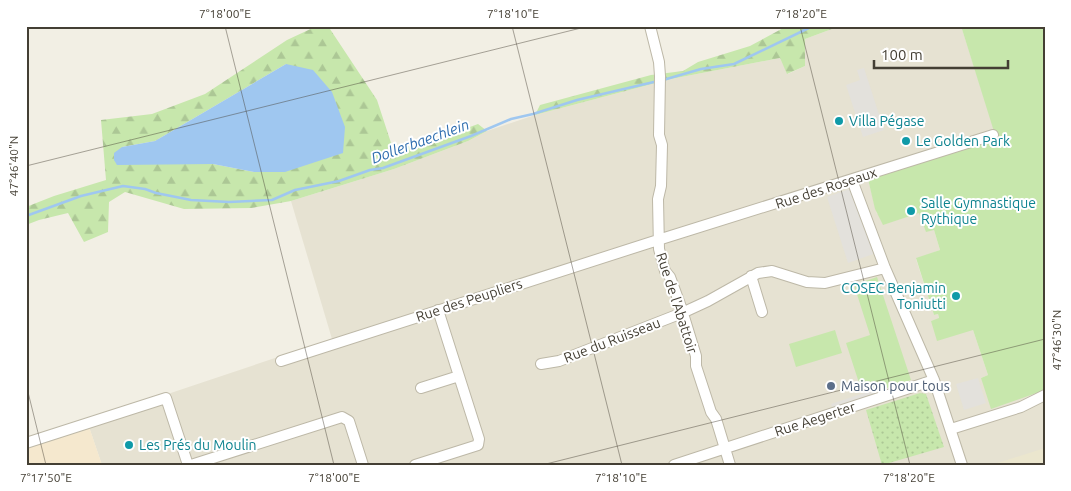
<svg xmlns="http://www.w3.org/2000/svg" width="1071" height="491" viewBox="0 0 1071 491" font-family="Ubuntu,sans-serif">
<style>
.residential{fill:#e6e2d2}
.commercial{fill:#f5e8ce}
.education{fill:#ebe6ce}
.grass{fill:#c7e7ac}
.forest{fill:url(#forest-firs);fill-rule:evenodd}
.park{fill:url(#park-dots)}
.parking{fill:#e3e1dc}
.water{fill:#9fc7f0}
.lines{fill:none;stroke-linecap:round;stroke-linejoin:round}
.stream{stroke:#9fc7f0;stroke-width:2.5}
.minor-casing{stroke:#bdb8a7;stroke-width:12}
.minor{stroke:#fff;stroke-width:10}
.ticks{fill:none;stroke:#443f34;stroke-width:1;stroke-opacity:0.45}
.culture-dot{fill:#0f9aa8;stroke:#fff;stroke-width:2}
.service-dot{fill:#5c6f8a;stroke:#fff;stroke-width:2}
.labels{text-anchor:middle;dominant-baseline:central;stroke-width:4;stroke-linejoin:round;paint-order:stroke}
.culture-label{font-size:14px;fill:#0d838f;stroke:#fff;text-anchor:start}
.street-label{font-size:14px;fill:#443f34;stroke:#fff}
.service-label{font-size:14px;fill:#4e5e75;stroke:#fff;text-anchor:start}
.water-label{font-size:15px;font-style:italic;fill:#2e6daf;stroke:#fff}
.neatline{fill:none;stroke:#443f34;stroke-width:2}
.ticks-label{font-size:12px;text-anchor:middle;fill:#443f34}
</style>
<defs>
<pattern id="forest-firs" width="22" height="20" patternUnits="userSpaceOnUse" patternTransform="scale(1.25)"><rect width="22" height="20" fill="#c7e7ac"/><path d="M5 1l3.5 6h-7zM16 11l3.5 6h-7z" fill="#acc795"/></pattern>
<pattern id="park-dots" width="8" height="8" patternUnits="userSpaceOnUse" patternTransform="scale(1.25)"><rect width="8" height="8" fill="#c7e7ac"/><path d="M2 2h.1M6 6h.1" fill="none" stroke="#acc795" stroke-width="1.8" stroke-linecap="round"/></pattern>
</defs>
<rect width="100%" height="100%" fill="#f2efe4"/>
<!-- residential -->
<path class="residential" d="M 840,26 L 961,26 L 997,138 L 868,179 L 877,214 L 920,213 L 934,230 L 940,250 L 916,259 L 934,315 L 938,314 L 939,319 L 931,321 L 973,330 L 988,375 L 981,378 L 1045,390 L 1045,465 L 102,465 L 87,421 L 332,339 L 291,201 L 394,169 L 468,141 L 487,131 L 535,115 L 671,79 L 780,58 L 788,74 L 805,66 L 805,39 Z"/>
<!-- commercial -->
<path class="commercial" d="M 87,421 L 102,465 L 26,465 L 26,440 Z"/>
<!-- education -->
<path class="education" d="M 1045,448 L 1045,465 L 991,465 Z"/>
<!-- grass -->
<path class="grass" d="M 961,26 L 1045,26 L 1045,390 L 991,409 L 981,378 L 988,375 L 973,330 L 937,341 L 931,321 L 939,318 L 938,314 L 934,315 L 916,258 L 940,250 L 934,230 L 926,232 L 919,213 L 883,225 L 875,209 L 868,179 L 996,138 Z
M 877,277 L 911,380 L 887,388 L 886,384 L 862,392 L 846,343 L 870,335 L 854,285 Z
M 835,330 L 842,353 L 796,367 L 789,344 Z"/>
<!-- forest -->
<path class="forest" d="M 317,26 L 328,26 L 377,100 L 393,149 L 423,144 L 478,124 L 487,131 L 468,141 L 394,169 L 291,201 L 251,208 L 184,209 L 125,192 L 109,202 L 108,232 L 84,242 L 68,213 L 39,220 L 26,225 L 26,207 L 54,196 L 106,180 L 101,120 L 152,114 L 205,94 L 287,40 ZM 286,64 L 254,172 L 213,164 L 165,164 L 122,147 L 155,141 Z
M 787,26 L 840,26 L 805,39 L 805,66 L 787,74 L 780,58 L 671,79 L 535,115 L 540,105 L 651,75 L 683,71 L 698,62 L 750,46 Z"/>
<!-- park -->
<path class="park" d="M 920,393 L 926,394 L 944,447 L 882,465 L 866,410 Z"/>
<!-- parking -->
<path class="parking" d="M 864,68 L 884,130 L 863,137 L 846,85 L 860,80 L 857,70 Z
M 855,187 L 879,252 L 848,263 L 827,197 Z
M 978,378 L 986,403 L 964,410 L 956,384 Z
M 885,386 L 889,395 L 835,413 L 831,404 Z"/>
<!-- water -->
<path class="water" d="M 286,64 L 313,70 L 332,92 L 345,127 L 343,153 L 285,172 L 254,172 L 213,164 L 117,165 L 114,160 L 114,153 L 122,147 L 155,141 Z"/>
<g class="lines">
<!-- stream -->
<path class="stream" d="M 663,80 L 701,69 L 734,64 L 813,26
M 26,216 L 81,196 L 123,186 L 145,189 L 156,193 L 191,200 L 229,202 L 272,200 L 295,190 L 339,181 L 370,170 L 383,168 L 471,136 L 511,119 L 533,114 L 577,100 L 658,81"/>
<!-- minor casing -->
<g class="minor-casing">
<path id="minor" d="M 650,26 L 659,62 L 660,76 L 659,135 L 662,145 L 661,186 L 658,199 L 659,249 L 665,271 L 670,277 L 681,307 L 696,356 L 696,366 L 711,412 L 716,419 L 730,465
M 852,180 L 885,268 L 934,380 L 962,465
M 751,276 L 762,312
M 281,361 L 658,240 L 993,135
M 541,364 L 559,361 L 682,313 L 708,301 L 758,273 L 772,271 L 807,282 L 825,283 L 885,268
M 421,388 L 459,376
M 951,429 L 1021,407 L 1045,395
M 26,443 L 166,398 L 188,465
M 191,465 L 342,417 L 349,421 L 363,465
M 415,465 L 478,445 L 479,439 L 438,310
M 674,465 L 934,380"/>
</g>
<!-- minor -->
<use href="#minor" class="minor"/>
</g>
<!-- ticks -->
<path class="ticks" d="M 225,26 L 334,465M 512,26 L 622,465M 800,26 L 910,465M 26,166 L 589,26M 26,384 L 46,465M 542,465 L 1045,339"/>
<!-- markers -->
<g class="culture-dot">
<circle cx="839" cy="121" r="5"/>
<circle cx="906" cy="141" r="5"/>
<circle cx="911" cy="211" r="5"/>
<circle cx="956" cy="296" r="5"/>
<circle cx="129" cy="445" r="5"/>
</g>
<circle class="service-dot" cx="831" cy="386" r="5"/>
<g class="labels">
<!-- culture labels -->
<g class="culture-label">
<text x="849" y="121">Villa Pégase</text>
<text x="916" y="141">Le Golden Park</text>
<text x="921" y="203">Salle Gymnastique<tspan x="921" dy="16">Rythique</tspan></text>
<text x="946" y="288" text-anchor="end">COSEC Benjamin<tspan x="946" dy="16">Toniutti</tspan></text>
<text x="139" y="445">Les Prés du Moulin</text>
</g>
<!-- street labels -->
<g class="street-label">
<text transform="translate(826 188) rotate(-18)">Rue des Roseaux</text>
<text transform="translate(469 300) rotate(-18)">Rue des Peupliers</text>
<text transform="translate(677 303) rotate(72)">Rue de l'Abattoir</text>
<text transform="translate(612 340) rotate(-21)">Rue du Ruisseau</text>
<text transform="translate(815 419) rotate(-18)">Rue Aegerter</text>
</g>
<!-- service labels -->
<g class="service-label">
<text x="841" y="386">Maison pour tous</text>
</g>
<!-- water labels -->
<g class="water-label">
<text transform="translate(420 141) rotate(-20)">Dollerbaechlein</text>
</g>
</g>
<!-- border -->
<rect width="1071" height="491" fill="none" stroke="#ffffff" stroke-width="55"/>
<!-- scale -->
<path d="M874 60v8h134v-8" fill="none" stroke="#443f34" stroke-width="2.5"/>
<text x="881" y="60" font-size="15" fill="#443f34" stroke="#ffffff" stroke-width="4" paint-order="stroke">100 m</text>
<rect x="28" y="28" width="1016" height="436" class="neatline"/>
<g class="ticks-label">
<text x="225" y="18">7°18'00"E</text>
<text x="513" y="18">7°18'10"E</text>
<text x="801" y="18">7°18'20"E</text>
<text transform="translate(14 166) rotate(-90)" y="4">47°46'40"N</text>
<text transform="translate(1057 340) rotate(-90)" y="4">47°46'30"N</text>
<text x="46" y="482">7°17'50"E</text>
<text x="334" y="482">7°18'00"E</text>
<text x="621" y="482">7°18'10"E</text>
<text x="909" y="482">7°18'20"E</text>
</g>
</svg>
